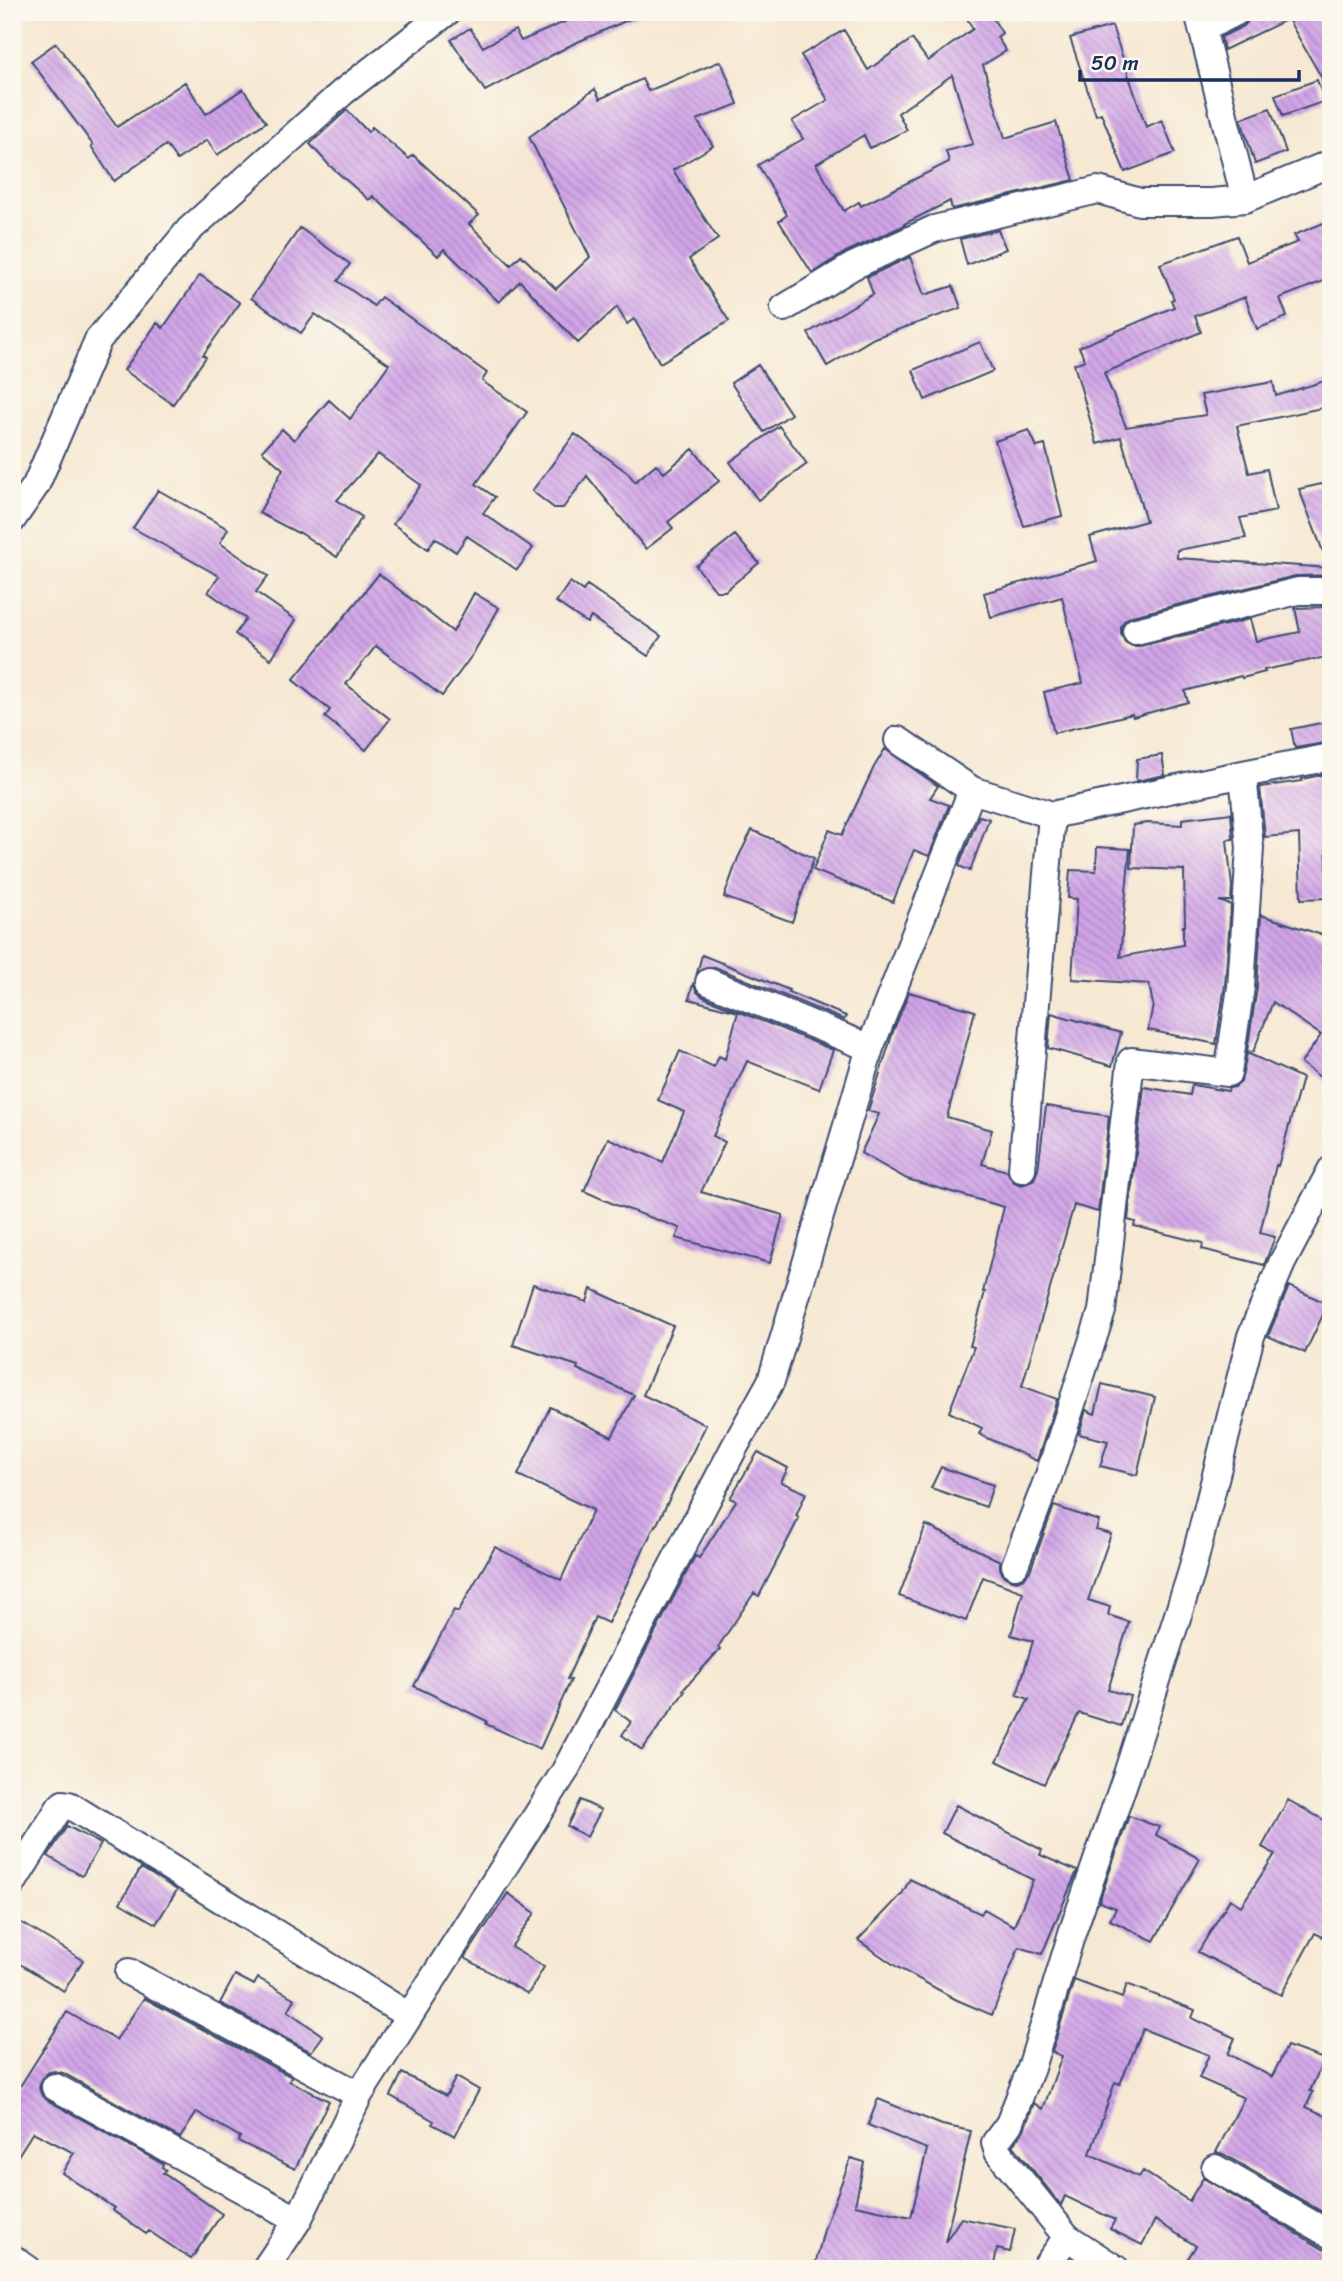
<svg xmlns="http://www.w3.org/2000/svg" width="1343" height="2281" viewBox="0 0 1343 2281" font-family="Sriracha,sans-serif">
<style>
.building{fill:url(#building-back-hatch);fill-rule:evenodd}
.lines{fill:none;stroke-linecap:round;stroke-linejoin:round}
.street-casing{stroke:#3c4b6f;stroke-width:30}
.street{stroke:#fff;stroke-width:26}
</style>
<defs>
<pattern id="building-back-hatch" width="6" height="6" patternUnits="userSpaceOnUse" patternTransform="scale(1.75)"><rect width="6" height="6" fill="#d1a4e8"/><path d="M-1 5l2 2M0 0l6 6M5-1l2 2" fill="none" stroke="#a986bf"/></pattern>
</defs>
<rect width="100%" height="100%" fill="#fbf7ec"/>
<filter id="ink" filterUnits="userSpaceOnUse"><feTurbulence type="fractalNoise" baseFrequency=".0143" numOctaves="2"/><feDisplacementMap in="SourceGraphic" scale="14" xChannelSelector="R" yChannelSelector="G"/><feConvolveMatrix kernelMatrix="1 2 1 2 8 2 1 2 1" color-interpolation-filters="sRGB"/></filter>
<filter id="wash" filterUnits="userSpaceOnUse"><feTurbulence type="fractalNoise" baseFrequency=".00686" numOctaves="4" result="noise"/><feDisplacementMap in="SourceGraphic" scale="28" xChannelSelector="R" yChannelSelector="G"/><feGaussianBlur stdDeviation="1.57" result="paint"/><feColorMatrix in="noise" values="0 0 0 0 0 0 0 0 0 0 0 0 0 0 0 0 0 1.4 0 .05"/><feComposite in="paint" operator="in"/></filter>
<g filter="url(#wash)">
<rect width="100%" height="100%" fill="#f6e8d2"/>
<g id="blocks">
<!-- building -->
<path class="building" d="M 587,12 L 646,12 L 573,44 L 485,91 L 451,40 L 470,28 L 483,47 L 515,30 L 521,41 Z
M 963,12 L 989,12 L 1002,33 L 997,37 L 1006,51 L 983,65 L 1005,138 L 1056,122 L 1074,180 L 952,209 L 950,201 L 904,224 L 905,225 L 846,252 L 812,273 L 779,221 L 787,215 L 758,165 L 803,139 L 792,121 L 828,100 L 801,55 L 844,30 L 868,70 L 912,39 L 928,61 L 973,29 ZM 952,75 L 973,144 L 946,151 L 949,162 L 861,206 L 859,202 L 844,211 L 816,164 L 864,135 L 870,148 L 907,130 L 898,113 Z
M 1252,12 L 1331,12 L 1331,94 L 1288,19 L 1224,50 L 1221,37 L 1244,26 L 1249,20 Z
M 1112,26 L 1146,127 L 1162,120 L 1175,153 L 1125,172 L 1101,113 L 1096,115 L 1070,38 Z
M 56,43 L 117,127 L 185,82 L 206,114 L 243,89 L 266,122 L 217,155 L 207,140 L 177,160 L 166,145 L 114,181 L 91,146 L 93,145 L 31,61 Z
M 721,61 L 738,104 L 697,120 L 713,146 L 673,170 L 718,239 L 689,259 L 729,321 L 660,363 L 634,319 L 627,324 L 617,307 L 578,343 L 520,281 L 499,302 L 444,249 L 438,256 L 373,196 L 369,200 L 329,165 L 310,144 L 347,110 L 368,132 L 372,127 L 409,159 L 413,155 L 479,215 L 469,224 L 511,265 L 521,255 L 556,289 L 590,257 L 529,137 L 595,89 L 600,99 L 642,79 L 648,91 Z
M 1317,80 L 1325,101 L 1283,116 L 1275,95 Z
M 1270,108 L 1286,152 L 1255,164 L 1241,119 Z
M 1331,220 L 1331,278 L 1280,298 L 1287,317 L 1257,329 L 1245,297 L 1195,316 L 1201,332 L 1104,373 L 1126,427 L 1206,415 L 1201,395 L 1273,382 L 1276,396 L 1331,379 L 1331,406 L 1237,426 L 1249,473 L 1267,469 L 1276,511 L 1240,518 L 1246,538 L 1177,550 L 1177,558 L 1331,568 L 1331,575 L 1295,576 L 1132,616 L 1125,620 L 1121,626 L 1121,634 L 1125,642 L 1132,646 L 1140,646 L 1250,619 L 1256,641 L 1300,632 L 1295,608 L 1331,607 L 1331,656 L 1264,670 L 1265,672 L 1242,678 L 1241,676 L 1185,691 L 1188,702 L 1133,717 L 1132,714 L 1054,733 L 1044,692 L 1083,683 L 1062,597 L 991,617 L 984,593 L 1097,561 L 1090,537 L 1146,521 L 1121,437 L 1097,444 L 1074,364 L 1085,360 L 1079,347 L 1174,307 L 1171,300 L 1174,299 L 1160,264 L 1237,236 L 1247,262 L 1298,242 L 1294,235 Z
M 300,228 L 350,264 L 338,281 L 374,306 L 381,297 L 487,373 L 482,381 L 527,412 L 476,484 L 495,497 L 483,513 L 533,548 L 517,570 L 467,536 L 456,552 L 435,538 L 428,549 L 393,524 L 421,485 L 378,454 L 337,500 L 362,517 L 337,557 L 299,532 L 298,533 L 259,513 L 283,469 L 262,451 L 282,429 L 294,440 L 329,400 L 350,419 L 389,364 L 315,314 L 301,333 L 251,298 Z
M 998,230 L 1006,249 L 967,265 L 960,239 Z
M 910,257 L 924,295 L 953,286 L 961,308 L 874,338 L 827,366 L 808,333 L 873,294 L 867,277 Z
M 200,275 L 240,303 L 203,355 L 206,357 L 173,404 L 124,370 L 157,323 L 163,328 Z
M 980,342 L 993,371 L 925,400 L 913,370 Z
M 758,365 L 791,414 L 764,432 L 731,383 Z
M 779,426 L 807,464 L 758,500 L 730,462 Z
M 1029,430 L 1037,447 L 1045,445 L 1062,516 L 1024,526 L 995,441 Z
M 575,434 L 628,473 L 635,482 L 656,464 L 664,473 L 693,449 L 719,481 L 668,522 L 673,528 L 646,549 L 587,476 L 563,508 L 554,508 L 532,491 Z
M 1331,482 L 1331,566 L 1329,567 L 1299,489 Z
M 158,490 L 228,529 L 220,543 L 268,576 L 256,592 L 296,620 L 271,659 L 235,634 L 246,619 L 208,592 L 219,576 L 133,528 Z
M 735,535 L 759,563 L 725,591 L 716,591 L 696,566 Z
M 379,574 L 453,632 L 474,593 L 499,608 L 473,654 L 442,696 L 376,646 L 346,684 L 390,719 L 366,750 L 325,717 L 330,710 L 293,680 Z
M 570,582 L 583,591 L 587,585 L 661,636 L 648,656 L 591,617 L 587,623 L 556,602 Z
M 1331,721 L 1331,742 L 1295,748 L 1291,729 Z
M 885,749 L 938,786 L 930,798 L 949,805 L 929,856 L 914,850 L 893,902 L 813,870 L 829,830 L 842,835 L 874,767 Z
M 1162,755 L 1165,775 L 1136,781 L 1137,759 Z
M 1331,773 L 1331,833 L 1326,834 L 1328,898 L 1301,899 L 1299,834 L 1265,837 L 1260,787 L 1302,781 L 1302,779 Z
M 1231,813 L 1233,839 L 1227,840 L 1232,886 L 1231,901 L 1219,901 L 1231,905 L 1225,985 L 1216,1044 L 1148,1030 L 1153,1005 L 1149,984 L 1072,979 L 1077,899 L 1068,898 L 1070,870 L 1096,871 L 1097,847 L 1130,849 L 1120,957 L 1183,945 L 1183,926 L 1185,926 L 1184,870 L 1131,868 L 1133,825 L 1148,823 L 1182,825 L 1182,819 Z
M 979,816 L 989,819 L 970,871 L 959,866 Z
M 752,830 L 814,858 L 792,922 L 724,897 L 738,858 Z
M 1261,915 L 1331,938 L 1331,1085 L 1301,1063 L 1321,1035 L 1273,1002 L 1253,1052 L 1247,1051 L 1257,988 Z
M 702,955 L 789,990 L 788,992 L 846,1016 L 844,1020 L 715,967 L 706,967 L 697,973 Z
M 693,984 L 697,992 L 703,997 L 833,1050 L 819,1089 L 747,1061 L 713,1136 L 725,1142 L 701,1192 L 783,1215 L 770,1263 L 676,1238 L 680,1228 L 616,1205 L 584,1191 L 608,1138 L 663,1162 L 684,1112 L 658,1100 L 680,1051 L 714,1067 L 719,1056 L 725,1059 L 738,1012 L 689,999 Z
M 909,992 L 975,1011 L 947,1117 L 992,1130 L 982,1164 L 1007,1171 L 1014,1182 L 1021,1185 L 1028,1183 L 1034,1179 L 1038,1170 L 1046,1106 L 1109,1116 L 1098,1212 L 1074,1205 L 1022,1386 L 1057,1399 L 1037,1461 L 979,1434 L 982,1428 L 949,1412 L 974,1347 L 970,1346 L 985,1292 L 983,1292 L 1004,1207 L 907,1179 L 861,1153 L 879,1114 L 868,1111 L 893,1032 Z
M 1051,1013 L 1121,1033 L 1112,1066 L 1048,1048 Z
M 1247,1053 L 1302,1078 L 1278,1166 L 1276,1165 L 1260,1233 L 1275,1237 L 1264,1265 L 1202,1249 L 1203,1243 L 1134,1226 L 1135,1222 L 1128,1220 L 1144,1087 L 1190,1095 L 1192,1085 L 1228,1091 L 1229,1088 L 1235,1087 L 1241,1082 Z
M 533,1284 L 587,1302 L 591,1289 L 673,1326 L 643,1395 L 706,1425 L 656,1526 L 655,1525 L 608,1623 L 595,1617 L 567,1679 L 571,1680 L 540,1749 L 486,1724 L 487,1721 L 414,1686 L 454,1610 L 458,1612 L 495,1547 L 561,1580 L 593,1510 L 518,1475 L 550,1407 L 612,1437 L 634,1395 L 577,1369 L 578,1366 L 513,1345 Z
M 1289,1286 L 1328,1304 L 1305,1353 L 1268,1336 Z
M 1102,1384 L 1155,1397 L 1137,1475 L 1100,1466 L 1108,1441 L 1079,1434 L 1086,1410 L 1095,1414 Z
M 758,1452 L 788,1468 L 781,1482 L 806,1493 L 796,1516 L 799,1518 L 759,1596 L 754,1593 L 718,1647 L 720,1649 L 683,1690 L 685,1691 L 642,1750 L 622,1735 L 631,1722 L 615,1710 L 695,1556 L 699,1558 L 736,1501 L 730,1498 Z
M 941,1467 L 993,1485 L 986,1507 L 931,1488 Z
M 1054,1506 L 1099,1521 L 1096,1530 L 1111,1534 L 1088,1600 L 1110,1607 L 1108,1615 L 1129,1622 L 1108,1690 L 1130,1696 L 1121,1726 L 1079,1713 L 1044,1784 L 997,1761 L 1029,1699 L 1017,1695 L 1033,1641 L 1011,1635 L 1023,1592 L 983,1577 L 966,1621 L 899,1596 L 926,1525 L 1000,1561 L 1000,1568 L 1003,1575 L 1009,1579 L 1017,1581 L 1024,1578 L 1030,1571 Z
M 580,1800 L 601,1810 L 587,1837 L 567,1826 Z
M 1288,1800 L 1331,1824 L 1331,1941 L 1315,1933 L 1281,1995 L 1198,1952 L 1230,1899 L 1241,1906 L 1275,1854 L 1262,1847 Z
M 956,1805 L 1042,1850 L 1040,1855 L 1077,1871 L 1042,1954 L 1019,1947 L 992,2015 L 957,2000 L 897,1967 L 858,1940 L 902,1894 L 910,1879 L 981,1914 L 984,1909 L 1014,1926 L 1033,1880 L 942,1833 Z
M 1129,1816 L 1159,1827 L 1156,1835 L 1200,1859 L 1154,1941 L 1110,1920 L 1116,1908 L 1099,1902 Z
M 67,1826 L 101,1844 L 82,1876 L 48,1856 Z
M 141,1868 L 177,1890 L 156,1924 L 120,1903 Z
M 508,1893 L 535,1913 L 511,1947 L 544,1967 L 528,1994 L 465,1958 Z
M 12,1917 L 83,1960 L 64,1991 L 12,1959 Z
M 235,1975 L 254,1985 L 258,1978 L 295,1999 L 288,2011 L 323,2036 L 311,2052 L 220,2003 Z
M 1074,1980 L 1122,1998 L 1127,1984 L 1195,2010 L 1192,2018 L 1235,2038 L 1228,2054 L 1272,2077 L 1287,2046 L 1324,2059 L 1310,2091 L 1313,2092 L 1306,2107 L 1331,2118 L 1331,2217 L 1223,2154 L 1216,2152 L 1244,2098 L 1199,2078 L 1209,2055 L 1143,2029 L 1120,2084 L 1115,2082 L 1090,2154 L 1139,2177 L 1143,2171 L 1189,2201 L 1203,2178 L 1323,2249 L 1331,2251 L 1331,2269 L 1181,2269 L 1196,2246 L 1155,2220 L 1142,2245 L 1110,2229 L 1115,2220 L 1065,2196 L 1061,2205 L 1013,2145 L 1024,2130 L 1034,2103 L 1043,2109 L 1062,2056 L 1052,2052 Z
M 144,1998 L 292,2077 L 289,2081 L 329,2101 L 295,2169 L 238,2141 L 240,2137 L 197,2112 L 180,2138 L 63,2073 L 54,2071 L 47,2073 L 42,2079 L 39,2088 L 42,2096 L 47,2100 L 163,2164 L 162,2167 L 166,2170 L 163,2173 L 222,2214 L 191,2259 L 149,2231 L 146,2234 L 112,2210 L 114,2208 L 62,2173 L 74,2153 L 33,2132 L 12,2165 L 12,2099 L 67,2012 L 116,2040 Z
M 402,2073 L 446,2096 L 456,2077 L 479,2090 L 455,2136 L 432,2124 L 434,2121 L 391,2096 Z
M 878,2099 L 942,2125 L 971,2131 L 945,2242 L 961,2218 L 1015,2229 L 1010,2252 L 997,2249 L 994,2265 L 989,2264 L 988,2269 L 814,2269 L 825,2226 L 851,2158 L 864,2162 L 855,2205 L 911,2217 L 927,2149 L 868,2125 Z"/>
</g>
</g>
<g filter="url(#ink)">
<use href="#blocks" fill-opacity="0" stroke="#3c4b6f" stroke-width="2"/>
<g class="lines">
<!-- street casing -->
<g class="street-casing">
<path id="street" d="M 1198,12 L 1245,199
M 1202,29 L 1236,12
M 784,308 L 853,266 L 934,229 L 1098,190 L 1140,202 L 1212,202 L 1245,199 L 1331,163
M 12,520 L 36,485 L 98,340 L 189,230 L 343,92 L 447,12
M 1136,631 L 1298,591 L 1331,591
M 898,740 L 972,790 L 1052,815 L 1243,774 L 1331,757
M 709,982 L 870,1048
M 1022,1169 L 1052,815
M 1015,1565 L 1048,1478 L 1102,1311 L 1131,1061 L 1228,1073 L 1241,987 L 1250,848 L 1243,774
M 12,1884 L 60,1807 L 63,1804 L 69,1805 L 409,2016
M 129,1972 L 359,2095
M 55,2087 L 298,2220
M 1215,2168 L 1331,2235
M 12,2258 L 28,2269
M 265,2269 L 298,2220 L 359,2095 L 565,1771 L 734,1448 L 771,1381 L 870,1048 L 972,790
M 1044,2269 L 1067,2237
M 1116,2269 L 1067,2237 L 998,2152 L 995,2143 L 1009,2124 L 1031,2068 L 1072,1933 L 1127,1774 L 1191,1574 L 1251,1336 L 1282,1263 L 1331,1170"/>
</g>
<!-- street -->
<use href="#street" class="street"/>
</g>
</g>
<!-- margin -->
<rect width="1343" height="2281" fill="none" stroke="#fbf7ec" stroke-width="42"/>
<!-- scale -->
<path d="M1080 70v10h219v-10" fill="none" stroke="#1b2f5e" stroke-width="3.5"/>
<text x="1091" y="70" font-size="21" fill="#1b2f5e" stroke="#fbf7ec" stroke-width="5" paint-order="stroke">50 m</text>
</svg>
